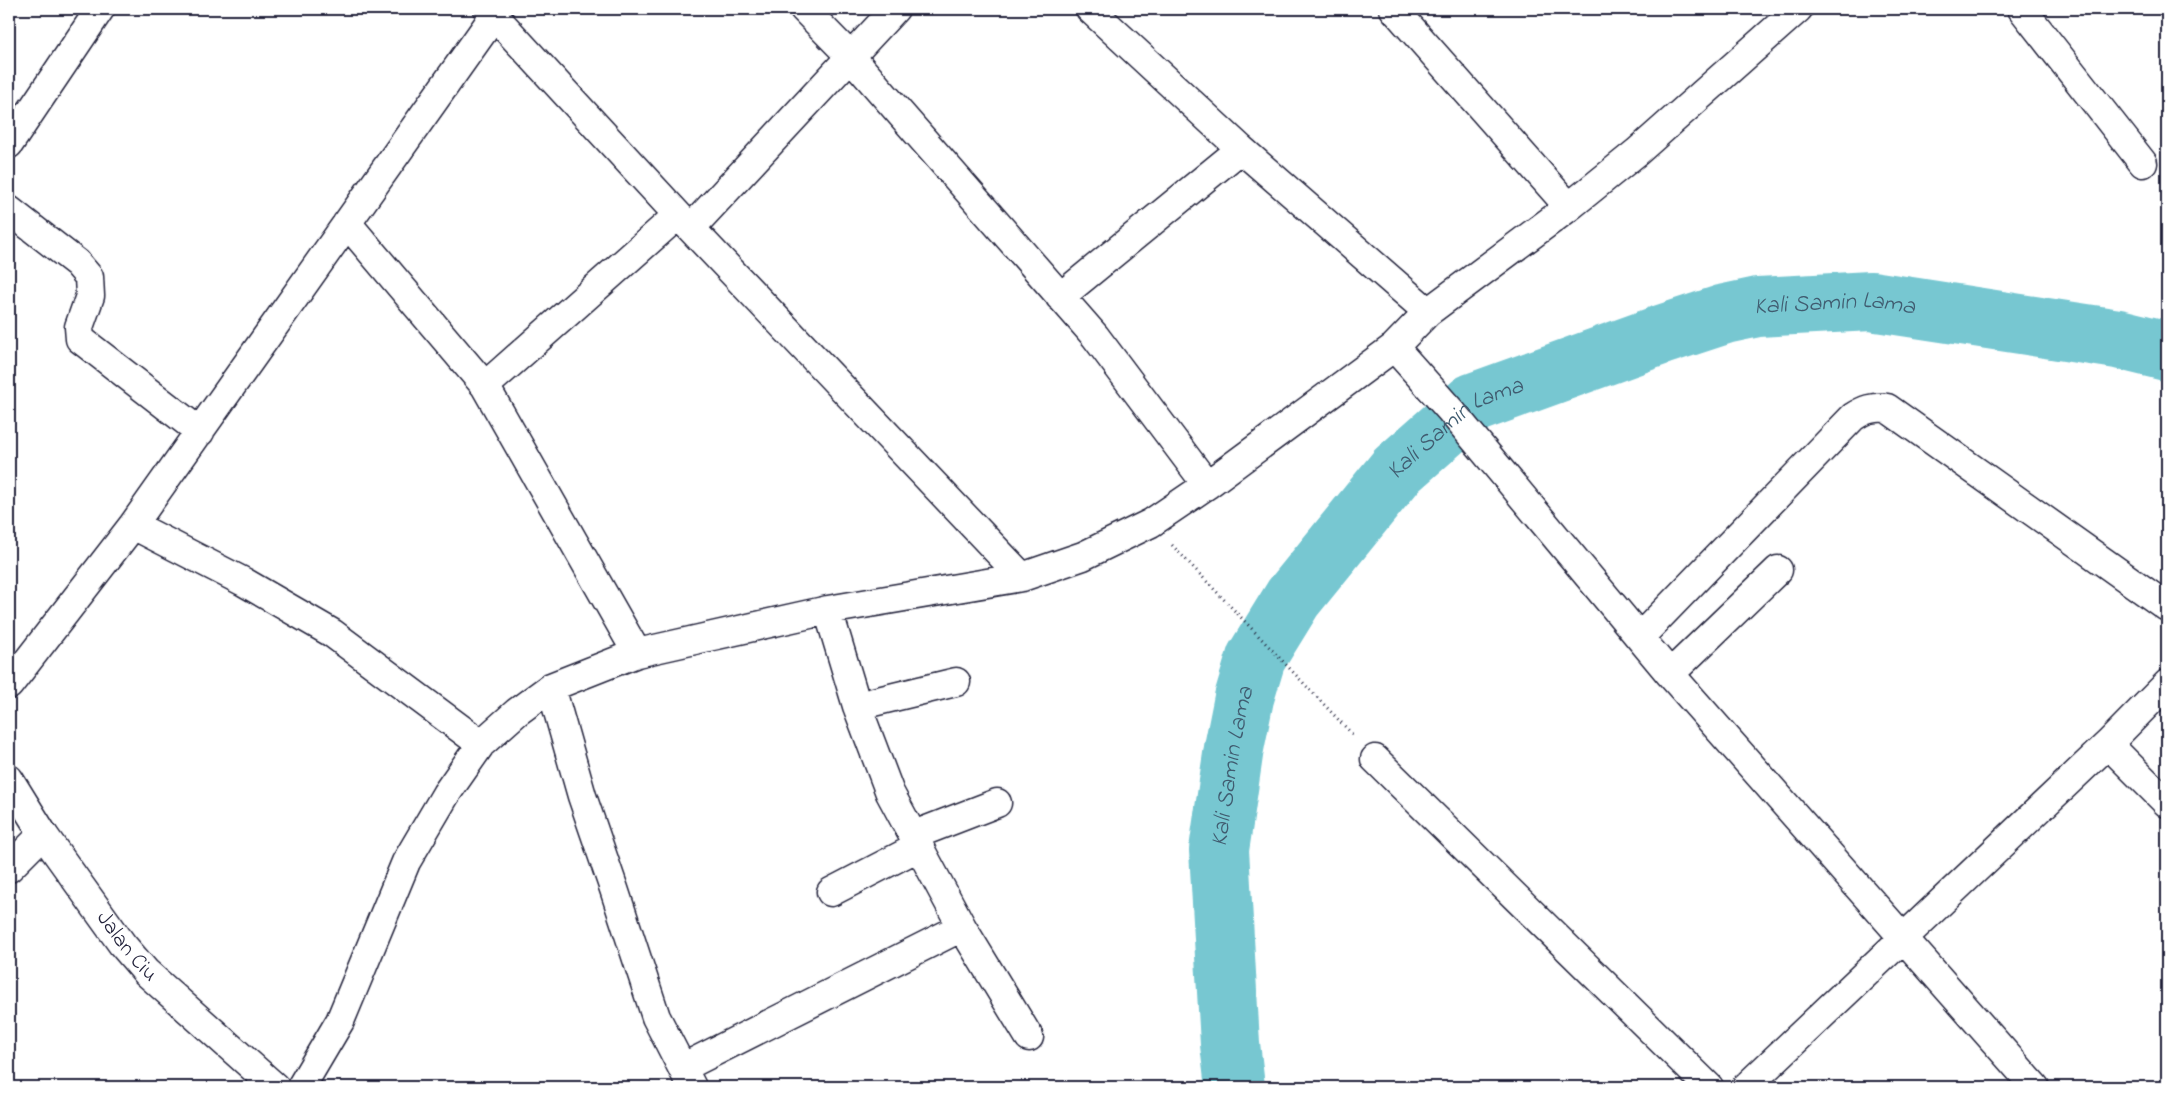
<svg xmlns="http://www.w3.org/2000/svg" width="2176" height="1096" viewBox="0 0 2176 1096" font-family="'Indie Flower',sans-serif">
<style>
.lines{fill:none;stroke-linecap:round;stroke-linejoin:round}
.river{stroke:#77c7d1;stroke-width:60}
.minor-casing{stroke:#22223b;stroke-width:31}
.tertiary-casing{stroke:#22223b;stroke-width:31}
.path{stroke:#22223b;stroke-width:3;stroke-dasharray:1 4;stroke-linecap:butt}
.minor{stroke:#fff;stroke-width:28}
.tertiary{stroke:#fff;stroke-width:28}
.labels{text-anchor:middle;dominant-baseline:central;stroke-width:5;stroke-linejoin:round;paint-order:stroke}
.street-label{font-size:22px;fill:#22223b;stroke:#fff}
.water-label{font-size:24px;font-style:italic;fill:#405c70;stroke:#fff}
</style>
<rect width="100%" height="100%" fill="#fff"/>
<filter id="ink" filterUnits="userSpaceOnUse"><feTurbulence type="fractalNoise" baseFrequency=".02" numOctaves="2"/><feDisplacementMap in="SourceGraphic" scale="10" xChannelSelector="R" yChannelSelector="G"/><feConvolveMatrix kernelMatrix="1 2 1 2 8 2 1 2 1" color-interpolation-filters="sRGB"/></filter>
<g filter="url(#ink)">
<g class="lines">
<!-- river -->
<path class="river" id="s1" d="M 1235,1087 L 1230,1044 L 1219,850 L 1234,748 L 1244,698 L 1256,658 L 1293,598 L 1397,470 L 1473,403 L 1661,335 L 1725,314 L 1758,307 L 1871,301 L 2118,339 L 2167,351"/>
<!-- minor casing -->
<g class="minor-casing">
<path id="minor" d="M 488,9 L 678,215 L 1022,577
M 804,9 L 850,56 L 1095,336 L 1207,485
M 1090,9 L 1241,149 L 1428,312
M 1394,9 L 1569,207
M 2022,9 L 2143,163
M 9,144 L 100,9
M 9,210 L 77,263 L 89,277 L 90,296 L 79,327 L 80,339 L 200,432
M 347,223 L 485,386 L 637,653
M 691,228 L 895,9
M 1060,297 L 1241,149
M 1394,347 L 1428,312 L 1569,207 L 1637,152 L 1798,9
M 485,386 L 678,215
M 133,525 L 244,582 L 332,633 L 481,744
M 1640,637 L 1853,417 C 1865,409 1872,407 1887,408 L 2167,607
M 1670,674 L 1778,570
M 9,685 L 133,525 L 494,16
M 551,687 L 582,796 L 614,889 L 656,1017 L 692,1087
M 857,706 L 956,682
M 2108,744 L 2167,803
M 1375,759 L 1709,1087
M 914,835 L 997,803
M 9,868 L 43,834
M 831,892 L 920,846
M 962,927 L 1029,1037
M 682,1068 L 962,927 L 890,793 L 857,706 L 828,610
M 301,1087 L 340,1021 L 406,862 L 446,794 L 481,744 L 517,712 L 551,687 L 637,653 L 828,610 L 1022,577 L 1083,556 L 1151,523 L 1207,485 L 1394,347 L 1451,411 L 1670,674 L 2035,1087
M 1746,1087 L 2108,744 L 2167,684"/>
</g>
<!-- tertiary casing -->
<g class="tertiary-casing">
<g id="tertiary">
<path id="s2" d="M 9,779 L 43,834 L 122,944 L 146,972 L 275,1087"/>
</g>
</g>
<!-- path -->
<path class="path" d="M 1172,545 L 1354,736"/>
<!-- minor -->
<use href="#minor" class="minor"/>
<!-- tertiary -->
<use href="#tertiary" class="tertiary"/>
</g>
</g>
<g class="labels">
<!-- street labels -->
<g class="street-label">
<text stroke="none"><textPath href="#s2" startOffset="205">Jalan Ciu</textPath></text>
</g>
<!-- water labels -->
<g class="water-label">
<text stroke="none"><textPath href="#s1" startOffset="1148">Kali Samin Lama</textPath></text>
<text stroke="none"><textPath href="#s1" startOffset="742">Kali Samin Lama</textPath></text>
<text stroke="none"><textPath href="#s1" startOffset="322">Kali Samin Lama</textPath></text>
</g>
</g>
<!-- margin -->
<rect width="2176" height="1096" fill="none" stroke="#fff" stroke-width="30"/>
<rect x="15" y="15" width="2146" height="1066" fill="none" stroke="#22223b" stroke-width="2" filter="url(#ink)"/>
</svg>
